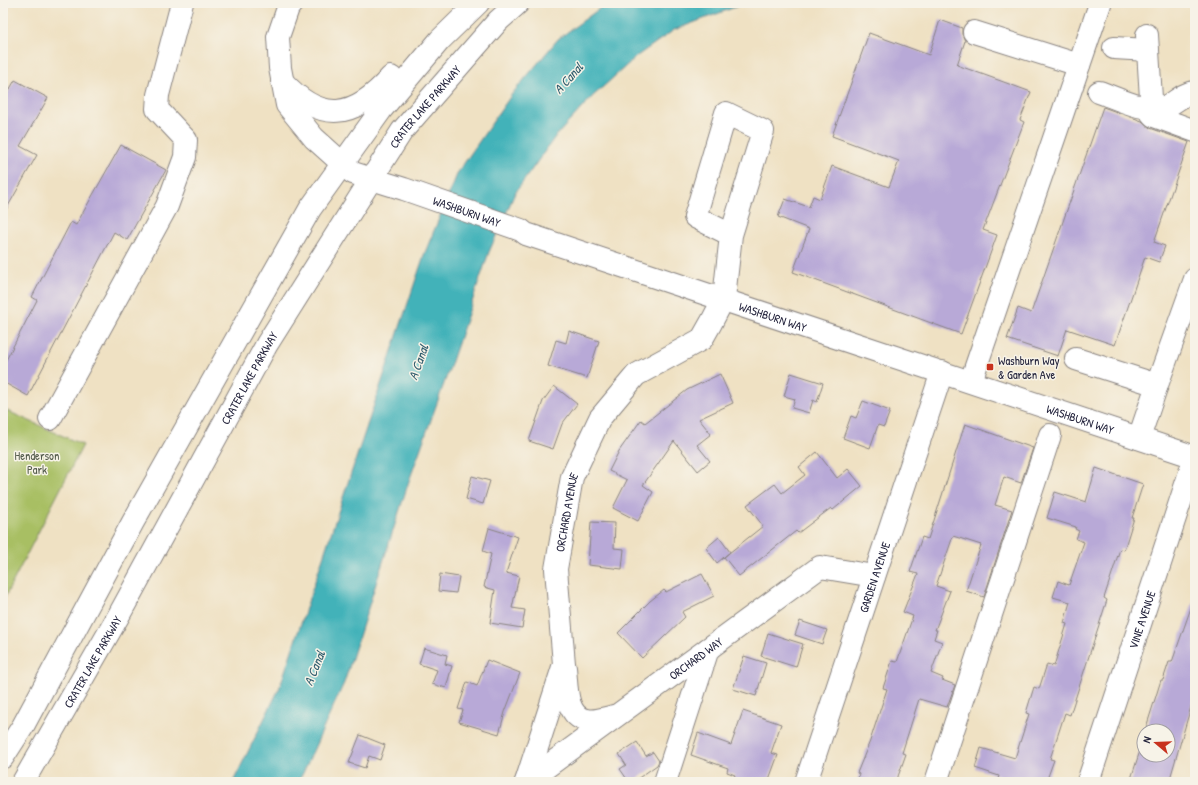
<svg xmlns="http://www.w3.org/2000/svg" width="1198" height="785" viewBox="0 0 1198 785" font-family="'Patrick Hand',sans-serif">
<style>
.green{fill:#a8bf64;stroke:#657050}
.water{fill:#42b2b9;stroke:#326a7a}
.building{fill:#b8a9d7}
.lines{fill:none;stroke-linecap:round;stroke-linejoin:round}
.minor-casing{stroke:#88827f;stroke-width:24}
.major-casing{stroke:#88827f;stroke-width:24}
.minor{stroke:#fff;stroke-width:22}
.major{stroke:#fff;stroke-width:22}
.poi-dot{fill:#c8321e;stroke:#f7f3e8;stroke-width:1.5}
.labels{text-anchor:middle;dominant-baseline:central;stroke-width:3;stroke-linejoin:round;paint-order:stroke}
.street-label{font-size:12px;fill:#22223b;stroke:#f7f3e8}
.poi-label{font-size:12px;fill:#22223b;stroke:#f7f3e8;text-anchor:start}
.park-label{font-size:12px;fill:#515949;stroke:#f7f3e8}
.water-label{font-size:13px;font-style:italic;fill:#2f5c6d;stroke:#f7f3e8}
</style>
<rect width="100%" height="100%" fill="#f7f3e8"/>
<filter id="ink" filterUnits="userSpaceOnUse"><feTurbulence type="fractalNoise" baseFrequency=".025" numOctaves="2"/><feDisplacementMap in="SourceGraphic" scale="8" xChannelSelector="R" yChannelSelector="G"/><feConvolveMatrix kernelMatrix="1 2 1 2 8 2 1 2 1" color-interpolation-filters="sRGB"/></filter>
<filter id="wash" filterUnits="userSpaceOnUse"><feTurbulence type="fractalNoise" baseFrequency=".012" numOctaves="4" result="noise"/><feDisplacementMap in="SourceGraphic" scale="16" xChannelSelector="R" yChannelSelector="G"/><feGaussianBlur stdDeviation="0.9" result="paint"/><feColorMatrix in="noise" values="0 0 0 0 0 0 0 0 0 0 0 0 0 0 0 0 0 1.4 0 .05"/><feComposite in="paint" operator="in"/></filter>
<g filter="url(#wash)">
<rect width="100%" height="100%" fill="#efe1c3"/>
<!-- green -->
<path class="green" d="M 3,409 L 83,445 L 3,601 Z"/>
<!-- water -->
<path class="water" d="M 607,3 L 746,3 L 674,30 L 637,56 L 593,96 L 555,137 L 515,193 L 489,252 L 450,367 L 409,481 L 344,683 L 303,773 L 298,782 L 233,782 L 279,689 L 424,255 L 458,172 L 512,94 L 558,39 Z"/>
<g id="blocks">
<!-- building -->
<path class="building" d="M 940,20 L 962,28 L 962,34 L 965,41 L 957,65 L 1031,92 L 1020,120 L 1024,122 L 983,230 L 997,235 L 961,334 L 793,272 L 809,229 L 778,217 L 785,199 L 809,207 L 813,196 L 820,199 L 832,166 L 889,187 L 899,161 L 832,136 L 869,33 L 929,55 Z
M 15,80 L 48,98 L 20,146 L 37,155 L 3,215 L 3,101 Z
M 1103,107 L 1142,121 L 1150,128 L 1189,142 L 1154,242 L 1165,246 L 1159,262 L 1145,257 L 1115,345 L 1067,329 L 1058,356 L 1007,339 L 1018,308 L 1031,313 Z
M 121,145 L 166,170 L 127,240 L 114,232 L 28,396 L 3,382 L 3,366 L 37,300 L 32,297 L 71,222 L 76,225 Z
M 569,331 L 599,341 L 587,378 L 548,366 L 556,340 L 566,343 Z
M 791,373 L 823,383 L 817,402 L 813,400 L 809,413 L 792,408 L 795,399 L 784,396 Z
M 720,374 L 733,403 L 699,419 L 711,434 L 697,445 L 710,461 L 698,471 L 674,441 L 643,485 L 653,492 L 638,521 L 613,508 L 627,480 L 609,471 L 619,451 L 641,420 L 645,423 L 687,390 Z
M 554,386 L 577,404 L 562,424 L 553,449 L 529,441 L 543,401 Z
M 863,401 L 890,411 L 884,427 L 878,425 L 870,448 L 843,438 L 851,416 L 856,418 Z
M 965,424 L 1033,448 L 1021,483 L 1004,477 L 995,505 L 1012,510 L 984,597 L 966,591 L 981,545 L 953,536 L 936,586 L 950,591 L 935,630 L 937,630 L 934,639 L 942,642 L 931,673 L 943,678 L 942,680 L 955,685 L 947,707 L 919,699 L 902,753 L 906,754 L 896,782 L 857,782 L 859,774 L 857,773 L 870,741 L 887,689 L 883,688 L 892,661 L 897,662 L 913,616 L 903,612 L 918,574 L 910,572 L 922,537 L 928,539 Z
M 817,452 L 837,478 L 848,469 L 862,486 L 833,510 L 831,508 L 798,533 L 796,531 L 739,576 L 724,557 L 763,526 L 747,505 L 775,484 L 782,493 L 805,475 L 799,467 Z
M 1096,468 L 1143,484 L 1132,518 L 1134,518 L 1124,550 L 1120,549 L 1104,598 L 1107,600 L 1070,715 L 1065,713 L 1050,759 L 1054,760 L 1046,782 L 997,782 L 999,776 L 975,768 L 981,748 L 1015,758 L 1029,714 L 1026,713 L 1034,687 L 1039,689 L 1047,664 L 1054,666 L 1067,624 L 1064,623 L 1070,602 L 1053,597 L 1058,581 L 1069,585 L 1084,542 L 1076,539 L 1079,531 L 1075,529 L 1076,527 L 1047,518 L 1055,492 L 1086,502 Z
M 472,476 L 490,481 L 483,504 L 466,499 Z
M 591,522 L 615,523 L 614,548 L 624,549 L 622,569 L 588,565 Z
M 489,528 L 518,537 L 506,573 L 519,576 L 512,608 L 525,610 L 522,628 L 490,623 L 495,590 L 484,587 L 491,554 L 483,551 Z
M 719,537 L 730,552 L 717,563 L 706,548 Z
M 440,574 L 459,577 L 456,593 L 438,591 Z
M 702,574 L 714,596 L 682,612 L 685,617 L 642,658 L 618,633 L 650,601 L 664,590 L 666,592 Z
M 1193,602 L 1195,603 L 1195,693 L 1169,782 L 1130,782 L 1144,738 L 1144,755 L 1168,755 L 1168,731 L 1145,731 L 1161,680 L 1163,680 L 1169,662 L 1172,662 Z
M 800,621 L 827,630 L 822,644 L 795,635 Z
M 768,633 L 803,644 L 796,667 L 761,656 Z
M 424,648 L 447,655 L 445,664 L 452,666 L 446,688 L 432,684 L 437,670 L 419,664 Z
M 744,656 L 766,663 L 756,696 L 733,689 Z
M 487,660 L 520,673 L 505,712 L 499,734 L 459,722 L 463,710 L 458,709 L 467,682 L 477,686 Z
M 743,711 L 781,724 L 771,753 L 778,755 L 768,782 L 732,782 L 735,775 L 727,772 L 728,768 L 691,755 L 698,733 L 731,745 Z
M 360,735 L 385,745 L 380,760 L 369,756 L 365,768 L 349,763 Z
M 637,742 L 646,756 L 653,752 L 659,761 L 657,765 L 633,782 L 629,782 L 620,769 L 626,765 L 619,754 Z"/>
</g>
</g>
<g filter="url(#ink)">
<use href="#blocks" fill-opacity="0" stroke="#88827f" stroke-width="1"/>
<g class="lines">
<!-- minor casing -->
<g class="minor-casing">
<g id="minor">
<path d="M 974,32 L 1079,65"/>
<path d="M 1147,35 L 1152,114 L 1154,116 L 1195,131"/>
<path d="M 1114,48 L 1148,50"/>
<path d="M 1099,92 C 1117,98 1145,113 1165,107 C 1175,103 1183,93 1195,92"/>
<path d="M 1076,359 L 1157,385 L 1139,438"/>
<path d="M 971,381 L 1100,4"/>
<path d="M 1157,385 L 1195,279"/>
<path d="M 50,419 L 167,206 L 185,157 L 186,140 L 157,109 L 158,95 L 182,3"/>
<path d="M 565,668 C 567,685 565,716 586,720 C 594,722 606,718 614,716"/>
<path id="s1" d="M 526,782 L 564,664 L 556,569 L 572,477 L 600,418 L 636,375 L 702,339 L 711,323 L 724,298 L 731,235 L 763,131 L 726,113 L 695,217 L 731,235"/>
<path id="s2" d="M 526,782 L 820,567 L 874,576"/>
<path d="M 665,782 L 708,649"/>
<path id="s3" d="M 806,782 L 942,372"/>
<path d="M 936,782 L 1050,435"/>
<path id="s4" d="M 1088,782 L 1195,457"/>
</g>
</g>
<!-- major casing -->
<g class="major-casing">
<g id="major">
<path id="s5" d="M 292,3 L 288,8 L 278,37 L 280,68 L 287,105 L 314,138 L 353,173 L 404,189 L 521,230 L 526,234 L 1195,457"/>
<path d="M 282,81 C 321,124 354,119 391,77"/>
<path d="M 3,757 L 23,726 L 133,522 L 310,209 L 381,110 L 440,40 L 478,3"/>
<path id="s6" d="M 23,782 L 119,615 L 267,344 L 372,178 L 402,131 L 498,21 L 518,3"/>
</g>
</g>
<!-- minor -->
<use href="#minor" class="minor"/>
<!-- major -->
<use href="#major" class="major"/>
</g>
</g>
<!-- markers -->
<rect class="poi-dot" x="986" y="363" width="8" height="8" rx="2"/>
<g class="labels">
<!-- street labels -->
<g class="street-label">
<text stroke="none"><textPath href="#s6" startOffset="787">CRATER LAKE PARKWAY</textPath></text>
<text stroke="none"><textPath href="#s5" startOffset="321">WASHBURN WAY</textPath></text>
<text stroke="none"><textPath href="#s5" startOffset="645">WASHBURN WAY</textPath></text>
<text stroke="none"><textPath href="#s6" startOffset="463">CRATER LAKE PARKWAY</textPath></text>
<text stroke="none"><textPath href="#s5" startOffset="969">WASHBURN WAY</textPath></text>
<text stroke="none"><textPath href="#s1" startOffset="277">ORCHARD AVENUE</textPath></text>
<text stroke="none"><textPath href="#s3" startOffset="216">GARDEN AVENUE</textPath></text>
<text stroke="none"><textPath href="#s4" startOffset="171">VINE AVENUE</textPath></text>
<text stroke="none"><textPath href="#s2" startOffset="210">ORCHARD WAY</textPath></text>
<text stroke="none"><textPath href="#s6" startOffset="139">CRATER LAKE PARKWAY</textPath></text>
</g>
<!-- poi labels -->
<g class="poi-label">
<text x="998" y="360">Washburn Way<tspan x="998" dy="14">&amp; Garden Ave</tspan></text>
</g>
<!-- park labels -->
<g class="park-label">
<text x="37" y="455">Henderson<tspan x="37" dy="14">Park</tspan></text>
</g>
<!-- water labels -->
<g class="water-label">
<text transform="translate(568 78) rotate(-48)">A Canal</text>
<text transform="translate(418 362) rotate(-71)">A Canal</text>
<text transform="translate(314 668) rotate(-68)">A Canal</text>
</g>
</g>
<!-- margin -->
<rect width="1198" height="785" fill="none" stroke="#f7f3e8" stroke-width="16"/>
<!-- north arrow -->
<g transform="translate(1156 743) rotate(289)"><circle r="19" fill="#f7f3e8" stroke="#a29fa3"/>
<path d="M0-3L7 15L0 10L-7 15Z" fill="#c8321e"/>
<text y="-6" font-size="11" font-weight="bold" text-anchor="middle" fill="#22223b">N</text>
</g>
</svg>
